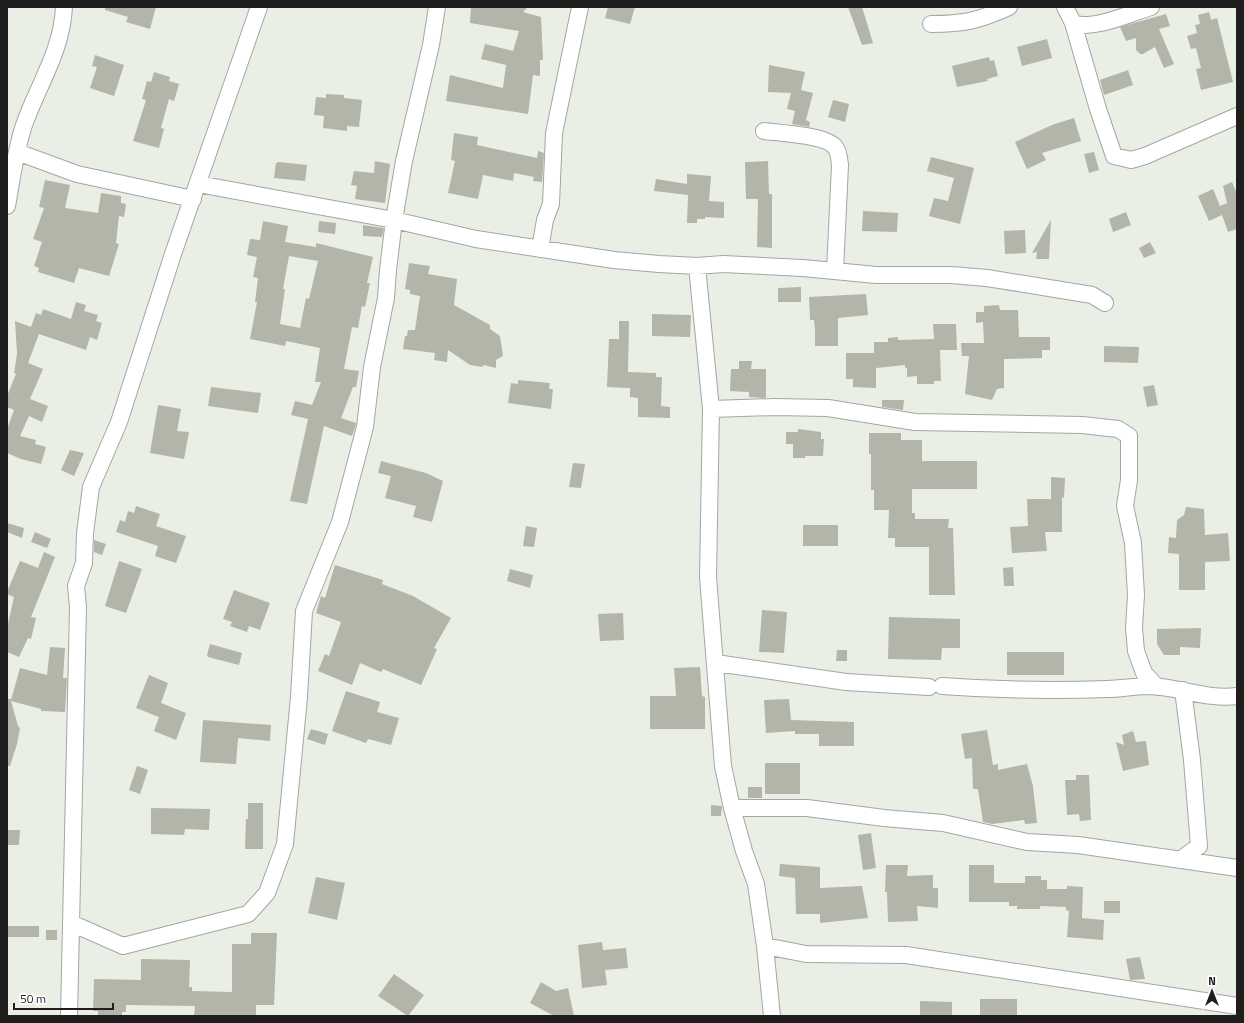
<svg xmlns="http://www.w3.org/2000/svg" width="1244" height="1023" viewBox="0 0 1244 1023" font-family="'Titillium Web',sans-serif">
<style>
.building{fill:#b2b5a7;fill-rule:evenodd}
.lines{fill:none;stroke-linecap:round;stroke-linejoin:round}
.minor-casing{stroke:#a5a5a5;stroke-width:18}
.minor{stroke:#fff;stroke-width:16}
</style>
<rect width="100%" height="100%" fill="#eaefe5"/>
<!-- building -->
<path class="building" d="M 105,7 L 156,7 L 150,29 L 126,22 L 128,17 L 105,10 Z
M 471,7 L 528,7 L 523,12 L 541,17 L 543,60 L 540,60 L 540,76 L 533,75 L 528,114 L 446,101 L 450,75 L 503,88 L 506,65 L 481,59 L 485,44 L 513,51 L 519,31 L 470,23 Z
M 608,7 L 635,7 L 630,24 L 605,18 Z
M 848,7 L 862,7 L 873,43 L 862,45 Z
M 1209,12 L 1211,20 L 1217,18 L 1233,82 L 1201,90 L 1196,69 L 1201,68 L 1196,48 L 1191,49 L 1187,36 L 1197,33 L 1195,25 L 1200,24 L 1198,15 Z
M 1166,14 L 1170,26 L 1159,29 L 1174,64 L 1164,68 L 1155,47 L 1143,54 L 1140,54 L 1136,50 L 1136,38 L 1126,41 L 1120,27 Z
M 1047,39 L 1052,58 L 1022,66 L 1017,47 Z
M 95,55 L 124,65 L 114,96 L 90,88 L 97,67 L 92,66 Z
M 989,57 L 990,61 L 994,60 L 998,76 L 987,79 L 988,81 L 957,87 L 952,66 Z
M 769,65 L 805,72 L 801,90 L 813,93 L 806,120 L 810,122 L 809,127 L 792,124 L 795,111 L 787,109 L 791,93 L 768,92 Z
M 1128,70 L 1133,85 L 1104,95 L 1100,80 Z
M 154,72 L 170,77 L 169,81 L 179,84 L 174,101 L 169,99 L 161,128 L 164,129 L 159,148 L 133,141 L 146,100 L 142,99 L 147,81 L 151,82 Z
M 326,94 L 344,95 L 344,98 L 362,100 L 359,127 L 347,126 L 347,131 L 323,128 L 324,116 L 314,115 L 316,97 L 326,98 Z
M 833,100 L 849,104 L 845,122 L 828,117 Z
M 1074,118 L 1081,141 L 1042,153 L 1046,160 L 1027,169 L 1015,142 L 1052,125 Z
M 454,133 L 478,137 L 477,145 L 537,158 L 538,151 L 544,153 L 542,182 L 533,181 L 534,177 L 514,173 L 513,181 L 483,175 L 478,199 L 448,193 L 455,161 L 451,160 Z
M 1094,152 L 1099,170 L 1089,173 L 1084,154 Z
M 931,157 L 974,168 L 960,224 L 929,216 L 934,198 L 948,201 L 954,178 L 927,171 Z
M 375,161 L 390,164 L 385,203 L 355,199 L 357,186 L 351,185 L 354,171 L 374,173 Z
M 768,161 L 769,194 L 772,194 L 772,248 L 757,247 L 758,199 L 746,199 L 745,162 Z
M 279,162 L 307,165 L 305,181 L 274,178 L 276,163 Z
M 687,174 L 711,176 L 709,201 L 724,202 L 724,218 L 705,217 L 705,219 L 697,219 L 697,223 L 687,223 L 688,195 L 654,191 L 656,179 L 687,184 Z
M 45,180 L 70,185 L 65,208 L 98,213 L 101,193 L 121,196 L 121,203 L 126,204 L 124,217 L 119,216 L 116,243 L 119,244 L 109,276 L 79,268 L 74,283 L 38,272 L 39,268 L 34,266 L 42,242 L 33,239 L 44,208 L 39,207 Z
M 1232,182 L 1237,194 L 1237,229 L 1228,232 L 1222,215 L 1209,221 L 1198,196 L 1213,189 L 1220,206 L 1227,203 L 1223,186 Z
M 863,211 L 898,213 L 897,232 L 862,231 Z
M 1126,212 L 1131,225 L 1113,232 L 1109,219 Z
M 1051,220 L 1049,259 L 1036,259 L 1037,252 L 1032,253 Z
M 263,221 L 288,226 L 285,242 L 316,247 L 316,243 L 373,257 L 367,283 L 370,283 L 365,307 L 362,306 L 358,328 L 352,327 L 344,369 L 359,371 L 356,387 L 353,387 L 341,418 L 356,423 L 355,428 L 352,436 L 324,426 L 307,504 L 290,501 L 308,419 L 291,415 L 295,401 L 312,405 L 321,382 L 315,382 L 320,348 L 286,341 L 285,346 L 250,339 L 257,302 L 255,302 L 258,278 L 253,277 L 257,257 L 247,255 L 250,239 L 260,240 ZM 289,256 L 318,261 L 309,299 L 306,298 L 300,328 L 280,324 L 285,289 L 283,289 Z
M 319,221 L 336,223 L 335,234 L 318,232 Z
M 363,225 L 384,228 L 382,237 L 363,236 Z
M 1025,230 L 1026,253 L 1005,254 L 1004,231 Z
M 1150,242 L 1156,253 L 1144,258 L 1139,248 Z
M 409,263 L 430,266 L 428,274 L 457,279 L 454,305 L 490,325 L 490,329 L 500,336 L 503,356 L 496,360 L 496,368 L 484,365 L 482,367 L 470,365 L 448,350 L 447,362 L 434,360 L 435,353 L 403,349 L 405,336 L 407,336 L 408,330 L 415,330 L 420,296 L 410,294 L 410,290 L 405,289 Z
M 801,287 L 801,302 L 778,302 L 778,288 Z
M 866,294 L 868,315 L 838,318 L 838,346 L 815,346 L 815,329 L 814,320 L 810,320 L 809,297 Z
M 76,302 L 86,305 L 84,311 L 98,315 L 96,321 L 102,323 L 97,340 L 90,337 L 86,350 L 39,334 L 28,363 L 43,369 L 30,399 L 48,406 L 42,422 L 29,416 L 20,436 L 36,440 L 35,444 L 46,447 L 41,464 L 21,459 L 7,453 L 7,429 L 14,410 L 7,407 L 7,396 L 16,374 L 14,373 L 17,354 L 15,321 L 31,327 L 36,313 L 41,315 L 43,309 L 71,319 Z
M 999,305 L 1000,310 L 1018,310 L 1019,337 L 1050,337 L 1050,350 L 1042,350 L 1042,358 L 1004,359 L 1004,388 L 997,389 L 992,400 L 965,394 L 969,356 L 962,356 L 961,343 L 984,343 L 983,322 L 976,323 L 976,312 L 984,312 L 984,306 Z
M 652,314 L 691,315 L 690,337 L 652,336 Z
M 619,321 L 629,321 L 628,372 L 656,373 L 656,377 L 662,377 L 661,406 L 670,407 L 670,418 L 638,417 L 638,398 L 630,397 L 630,388 L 607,387 L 609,339 L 619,339 Z
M 933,324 L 956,324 L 957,350 L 940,350 L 941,381 L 934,381 L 934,384 L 917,384 L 917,376 L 907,377 L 907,368 L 905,368 L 905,365 L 876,368 L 876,388 L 853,387 L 853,379 L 846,379 L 846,353 L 874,353 L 874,342 L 888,342 L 888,338 L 898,337 L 898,340 L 934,339 Z
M 1104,346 L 1139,347 L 1138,363 L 1104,362 Z
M 739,361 L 752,361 L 751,369 L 766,369 L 766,398 L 749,397 L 749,392 L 730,391 L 731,369 L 739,369 Z
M 518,380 L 550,383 L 549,389 L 553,389 L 551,409 L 508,403 L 511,383 L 518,384 Z
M 1154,385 L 1158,405 L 1147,407 L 1143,387 Z
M 211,387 L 261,393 L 258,413 L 208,406 Z
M 882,400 L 904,400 L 903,410 L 882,407 Z
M 158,405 L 181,409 L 177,431 L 189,432 L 184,459 L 150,453 Z
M 798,429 L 821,432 L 821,439 L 824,439 L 823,456 L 805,456 L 805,458 L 793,458 L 793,444 L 786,444 L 786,432 L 798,432 Z
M 869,433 L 901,433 L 901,440 L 922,440 L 922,461 L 977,461 L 977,489 L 912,489 L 912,513 L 915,513 L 915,519 L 949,519 L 948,528 L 953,528 L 955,595 L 929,595 L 929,547 L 895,547 L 895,538 L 888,538 L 889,510 L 874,510 L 874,490 L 871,490 L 871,454 L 869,454 Z
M 70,450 L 84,453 L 74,476 L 61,470 Z
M 381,461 L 426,473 L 443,481 L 432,522 L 413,517 L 416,506 L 385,498 L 391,476 L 378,473 Z
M 573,463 L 585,464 L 581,488 L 569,487 Z
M 1051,477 L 1065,478 L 1064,498 L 1062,497 L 1062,532 L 1045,532 L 1047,551 L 1012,553 L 1010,527 L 1028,526 L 1027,499 L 1051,499 Z
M 136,506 L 160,514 L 156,526 L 186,536 L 176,563 L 155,556 L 158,546 L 116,532 L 120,520 L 125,522 L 128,511 L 134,513 Z
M 1186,507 L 1204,509 L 1205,535 L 1228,533 L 1230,561 L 1205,562 L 1205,590 L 1179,590 L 1179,554 L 1168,553 L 1169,537 L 1176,538 L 1177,520 L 1184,515 Z
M 7,523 L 24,528 L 22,538 L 7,532 Z
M 803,525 L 838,525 L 838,546 L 803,546 Z
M 526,526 L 537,528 L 534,547 L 523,546 Z
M 35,532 L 51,539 L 47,548 L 31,542 Z
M 94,540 L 106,544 L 102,555 L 94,552 Z
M 44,552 L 55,557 L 31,617 L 36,618 L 31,639 L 28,638 L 19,657 L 7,652 L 7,628 L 14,597 L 7,594 L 7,592 L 20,561 L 38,568 Z
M 119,561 L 142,569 L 126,613 L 105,606 Z
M 335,565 L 383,580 L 382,584 L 413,596 L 451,618 L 434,648 L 437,649 L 421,685 L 383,669 L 381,672 L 360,663 L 352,685 L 318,671 L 325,654 L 329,656 L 341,622 L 316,613 L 321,596 L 325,598 Z
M 1013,567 L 1014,586 L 1004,586 L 1003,568 Z
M 510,569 L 533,575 L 530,588 L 507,581 Z
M 234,590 L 270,603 L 260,630 L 249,626 L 247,632 L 230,626 L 232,622 L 223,619 Z
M 762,610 L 787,612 L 784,653 L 759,652 Z
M 623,613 L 624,640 L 600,641 L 598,614 Z
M 889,617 L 960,619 L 960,648 L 942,648 L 941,660 L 888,659 Z
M 1201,628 L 1200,648 L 1180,647 L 1180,655 L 1164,655 L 1157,644 L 1157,629 Z
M 210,644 L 242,653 L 239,665 L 208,657 L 207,655 Z
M 50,647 L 65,648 L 63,678 L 67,678 L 65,712 L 41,711 L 41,709 L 11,701 L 18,726 L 20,728 L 17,744 L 10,766 L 7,766 L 7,699 L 11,699 L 11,700 L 20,668 L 47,675 Z
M 837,650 L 847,650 L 847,661 L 836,661 Z
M 1007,652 L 1064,652 L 1064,675 L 1007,675 Z
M 700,667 L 702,696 L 705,697 L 705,729 L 650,729 L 650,696 L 676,696 L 674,668 Z
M 149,675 L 168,683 L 161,703 L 186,713 L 176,740 L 154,731 L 159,717 L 136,708 Z
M 346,691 L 380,702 L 377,712 L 399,718 L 391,745 L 368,739 L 366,743 L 332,731 Z
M 789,699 L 791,720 L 854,722 L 854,746 L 819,746 L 819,734 L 795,734 L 795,731 L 766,733 L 764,700 Z
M 203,720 L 271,725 L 270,741 L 238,738 L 236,764 L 200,762 Z
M 311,729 L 328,734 L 325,745 L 307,739 Z
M 987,730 L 993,765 L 998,764 L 998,770 L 1027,764 L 1033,786 L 1037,823 L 1025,824 L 1024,820 L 992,824 L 983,822 L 978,789 L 973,789 L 972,758 L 965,759 L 961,734 Z
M 1133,731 L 1136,742 L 1146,741 L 1149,765 L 1123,771 L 1116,742 L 1124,745 L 1122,735 Z
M 765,763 L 800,763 L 800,794 L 765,794 Z
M 137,766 L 148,770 L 140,794 L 129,790 Z
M 1076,775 L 1089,775 L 1091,820 L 1080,821 L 1079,814 L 1067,815 L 1065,780 L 1076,780 Z
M 748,787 L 762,787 L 762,798 L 748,798 Z
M 248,803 L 263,803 L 263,849 L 245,849 L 246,819 L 248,819 Z
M 711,805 L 722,806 L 721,816 L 711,816 Z
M 151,808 L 210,809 L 209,830 L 185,829 L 184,835 L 151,834 Z
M 7,830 L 20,830 L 19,845 L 7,845 Z
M 871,833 L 876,868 L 863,870 L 858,835 Z
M 780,864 L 820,867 L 820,888 L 862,886 L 868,918 L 820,923 L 820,914 L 796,914 L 795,878 L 779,876 Z
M 886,865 L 908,865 L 907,876 L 933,875 L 933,888 L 938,888 L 938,908 L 917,906 L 918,921 L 888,922 L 887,892 L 885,892 Z
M 969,865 L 994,865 L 994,883 L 1025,883 L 1025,876 L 1041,876 L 1041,880 L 1047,880 L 1047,889 L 1067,889 L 1067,886 L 1083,887 L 1082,918 L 1104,920 L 1103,940 L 1067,937 L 1069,911 L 1066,910 L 1066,907 L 1040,906 L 1040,909 L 1017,909 L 1017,906 L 1009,906 L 1009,902 L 969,902 Z
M 316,877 L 345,883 L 337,920 L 308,913 Z
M 1104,901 L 1120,901 L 1120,913 L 1104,913 Z
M 7,926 L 39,926 L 39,937 L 7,937 Z
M 46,930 L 57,930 L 57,940 L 46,940 Z
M 251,933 L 277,933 L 274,1005 L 256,1005 L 256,1016 L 194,1016 L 195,1006 L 126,1005 L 126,1012 L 122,1012 L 122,1016 L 98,1016 L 98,1011 L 93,1011 L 94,979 L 141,980 L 141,959 L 190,960 L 189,987 L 192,987 L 192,991 L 232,992 L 232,944 L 251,944 Z
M 602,942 L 603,950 L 626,948 L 628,968 L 605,970 L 607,985 L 582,988 L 578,945 Z
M 1140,957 L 1145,979 L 1130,980 L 1126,959 Z
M 394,974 L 424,995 L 408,1016 L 378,996 Z
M 541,982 L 556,991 L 568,988 L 574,1016 L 554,1016 L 530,1003 Z
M 980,999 L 1017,999 L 1017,1016 L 980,1016 Z
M 920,1001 L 952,1002 L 952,1016 L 920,1016 Z"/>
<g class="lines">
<!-- minor casing -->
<g class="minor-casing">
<path id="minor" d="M 1065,7 L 1073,23 C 1092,31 1131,13 1151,7
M 1073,23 L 1098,109 L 1114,156 L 1131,160 L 1145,156 L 1237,116
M 931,24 C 964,24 978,21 1009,7
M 764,131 C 780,133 826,135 835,147 C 839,151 839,159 840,165 L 835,271
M 17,152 L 77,174 L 193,199
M 198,184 L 394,220 L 476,239 L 614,260 L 659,264 L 697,266 L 723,264 L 803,268 L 876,275 L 951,275 L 987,278 L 1092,295 L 1105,303
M 7,206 C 12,179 15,152 24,125 C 38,85 62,51 64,7
M 540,249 L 545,220 L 551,204 L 554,133 L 580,7
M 697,266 L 711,409 L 708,577 L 723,766 L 732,808 L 744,851 L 756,884 L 765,946 L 772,1016
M 711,409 L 774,407 L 828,408 L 915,422 L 1082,425 L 1118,429 L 1129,436 L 1129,480 L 1125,506 L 1133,543 L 1136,595 L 1134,628 L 1136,651 L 1144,673 L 1157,687
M 716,663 L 846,682 L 929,687
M 942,686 C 997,690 1052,691 1107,689 C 1121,689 1135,686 1150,686 C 1179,687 1208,700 1237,696
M 732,808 L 807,808 L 884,818 L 943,823 L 1027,842 L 1078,845 L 1237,868
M 1180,860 L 1199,846 L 1192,760 L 1183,690
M 71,923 L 123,946 L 248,914 L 267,893 L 285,844 L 299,697 L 304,611 L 340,522 L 365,427 L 372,367 L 386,298 L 388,270 L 394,220 L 404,161 L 431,45 L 437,7
M 765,946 L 806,954 L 906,955 L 1237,1006
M 69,1016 L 78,607 L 76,586 L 84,563 L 85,533 L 91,487 L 119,422 L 173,254 L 259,7"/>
</g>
<!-- minor -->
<use href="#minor" class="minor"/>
</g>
<!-- border -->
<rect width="1244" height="1023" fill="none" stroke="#1e1e1e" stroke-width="16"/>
<!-- north arrow -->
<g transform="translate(1212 991)" stroke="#ffffff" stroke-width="3" paint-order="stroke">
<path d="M0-3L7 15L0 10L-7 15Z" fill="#1e1e1e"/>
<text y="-6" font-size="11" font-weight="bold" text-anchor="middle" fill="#1e1e1e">N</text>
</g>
<!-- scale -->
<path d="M14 1003v6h99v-6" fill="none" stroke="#1e1e1e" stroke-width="2"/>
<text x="20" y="1003" font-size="12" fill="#1e1e1e" stroke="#ffffff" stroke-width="3" paint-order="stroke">50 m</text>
</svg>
